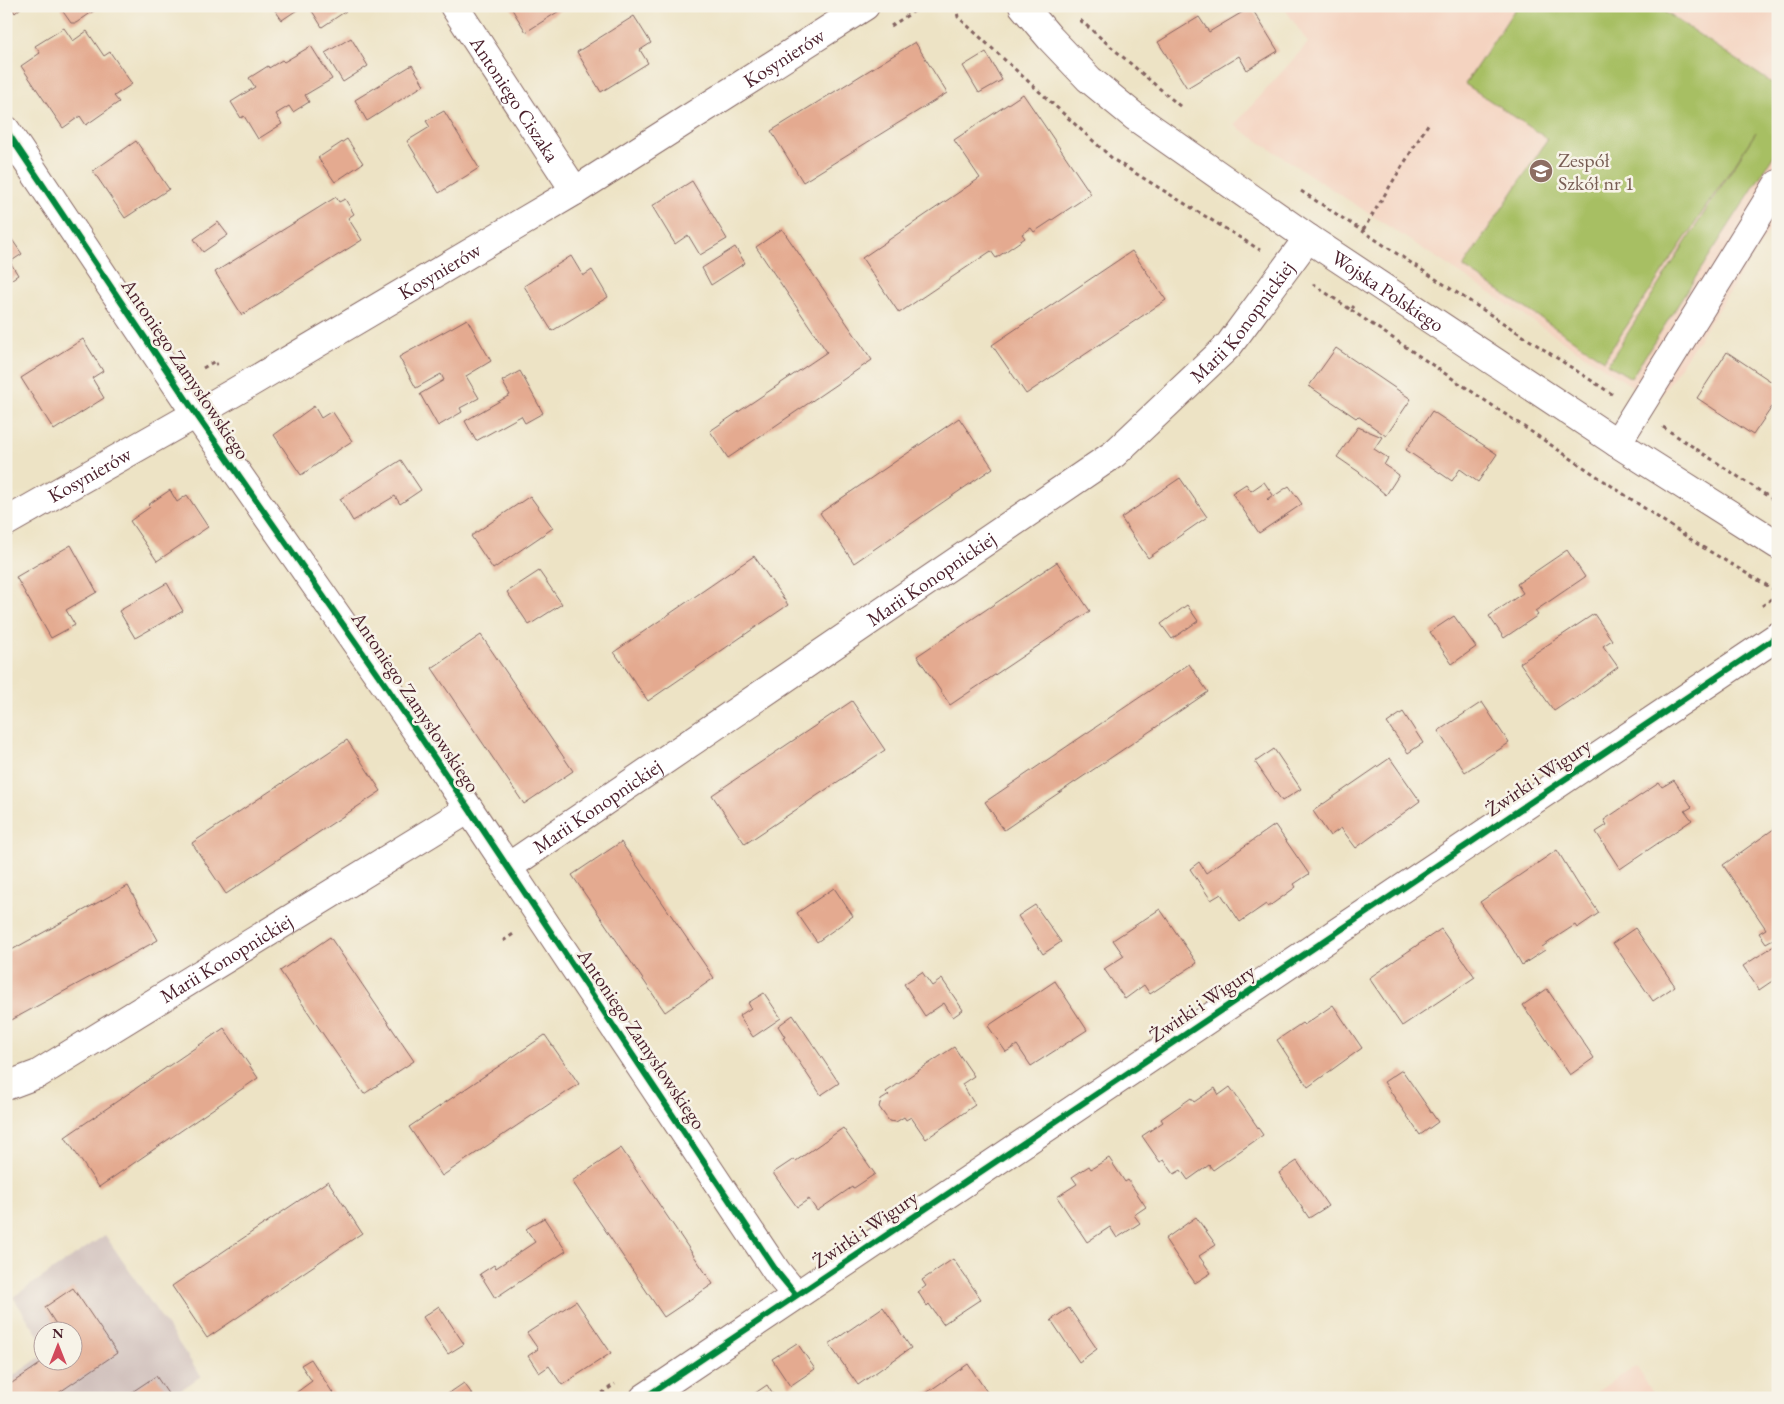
<svg xmlns="http://www.w3.org/2000/svg" width="1784" height="1404" viewBox="0 0 1784 1404" font-family="'EB Garamond',serif">
<style>
.built{fill:#f4d3c0}
.industrial{fill:#d0c0bc}
.green{fill:#a7bf64;stroke:#786f48}
.building{fill:#e4aa90}
.lines{fill:none;stroke-linecap:round;stroke-linejoin:round}
.minor-casing{stroke:#836461;stroke-width:30}
.path{stroke:#836461;stroke-width:3;stroke-dasharray:4 4;stroke-linecap:butt}
.minor{stroke:#fff;stroke-width:28}
.cycleway-casing{stroke:#f7f3e8;stroke-width:9}
.cycleway{stroke:#00873e;stroke-width:6}
.labels{text-anchor:middle;dominant-baseline:central;stroke-width:5;stroke-linejoin:round;paint-order:stroke}
.street-label{font-size:20px;fill:#4a1f2b;stroke:#f7f3e8}
.education-label{font-size:20px;fill:#785e54;stroke:#f7f3e8;text-anchor:start}
</style>
<rect width="100%" height="100%" fill="#f7f3e8"/>
<filter id="ink" filterUnits="userSpaceOnUse"><feTurbulence type="fractalNoise" baseFrequency=".02" numOctaves="2"/><feDisplacementMap in="SourceGraphic" scale="10" xChannelSelector="R" yChannelSelector="G"/><feConvolveMatrix kernelMatrix="1 2 1 2 8 2 1 2 1" color-interpolation-filters="sRGB"/></filter>
<filter id="wash" filterUnits="userSpaceOnUse"><feTurbulence type="fractalNoise" baseFrequency=".0096" numOctaves="4" result="noise"/><feDisplacementMap in="SourceGraphic" scale="20" xChannelSelector="R" yChannelSelector="G"/><feGaussianBlur stdDeviation="1.12" result="paint"/><feColorMatrix in="noise" values="0 0 0 0 0 0 0 0 0 0 0 0 0 0 0 0 0 1.4 0 .05"/><feComposite in="paint" operator="in"/></filter>
<g filter="url(#wash)">
<rect width="100%" height="100%" fill="#ede3c5"/>
<!-- built -->
<path class="built" d="M 1283,6 L 1778,6 L 1778,218 L 1659,399 L 1653,400 L 1234,125 L 1308,43 Z
M 1636,1366 L 1656,1398 L 1587,1398 Z"/>
<!-- industrial -->
<path class="industrial" d="M 105,1235 L 201,1376 L 169,1398 L 6,1398 L 6,1381 L 42,1356 L 42,1362 L 72,1362 L 72,1332 L 42,1332 L 42,1341 L 13,1297 Z"/>
<!-- green -->
<path class="green" d="M 1517,6 L 1656,6 L 1778,87 L 1778,149 L 1631,378 L 1608,364 L 1756,132 L 1604,360 L 1463,267 L 1548,139 L 1465,84 Z"/>
<g id="blocks">
<!-- building -->
<path class="building" d="M 6,6 L 23,6 L 15,13 L 11,7 L 6,10 Z
M 59,6 L 101,6 L 76,23 L 71,23 Z
M 272,6 L 303,6 L 282,20 Z
M 309,6 L 343,6 L 346,11 L 322,27 Z
M 510,6 L 567,6 L 526,32 Z
M 1251,7 L 1278,51 L 1247,70 L 1239,56 L 1187,88 L 1158,42 L 1199,17 L 1209,32 Z
M 634,16 L 651,43 L 640,50 L 648,63 L 601,92 L 577,52 Z
M 64,28 L 73,41 L 87,31 L 104,56 L 110,52 L 132,84 L 114,96 L 119,102 L 86,125 L 80,116 L 63,128 L 21,66 L 40,53 L 35,46 Z
M 351,38 L 368,66 L 343,82 L 325,53 Z
M 915,42 L 947,93 L 803,182 L 771,131 Z
M 311,46 L 332,79 L 305,95 L 309,102 L 293,112 L 289,106 L 276,114 L 282,124 L 258,139 L 244,116 L 241,118 L 231,102 L 255,87 L 249,78 L 268,66 L 269,68 L 282,60 L 284,62 Z
M 986,52 L 1002,80 L 979,93 L 963,66 Z
M 412,65 L 424,85 L 367,121 L 355,100 Z
M 1023,94 L 1091,194 L 1034,232 L 1031,228 L 1022,234 L 1025,238 L 996,258 L 991,251 L 899,313 L 862,258 L 980,178 L 954,140 Z
M 444,111 L 479,168 L 439,193 L 407,141 L 430,127 L 426,121 Z
M 347,139 L 363,163 L 335,182 L 318,158 Z
M 136,141 L 169,189 L 125,218 L 93,171 Z
M 692,181 L 727,239 L 700,255 L 688,235 L 675,244 L 652,206 Z
M 336,197 L 339,202 L 345,199 L 354,214 L 348,218 L 362,240 L 242,315 L 215,272 Z
M 218,222 L 228,235 L 203,252 L 194,239 Z
M 782,229 L 872,360 L 728,458 L 710,431 L 827,352 L 756,247 Z
M 6,231 L 22,254 L 10,262 L 18,275 L 6,283 Z
M 735,247 L 745,263 L 711,285 L 702,268 Z
M 1132,251 L 1166,300 L 1026,394 L 992,345 Z
M 571,256 L 583,276 L 592,270 L 608,297 L 552,331 L 524,286 Z
M 467,319 L 491,361 L 466,376 L 479,398 L 460,408 L 462,412 L 438,426 L 420,394 L 444,380 L 441,374 L 416,388 L 399,357 Z
M 83,339 L 103,371 L 92,378 L 104,398 L 54,430 L 21,378 Z
M 1336,348 L 1411,399 L 1386,436 L 1358,416 L 1356,418 L 1309,386 Z
M 1727,352 L 1778,386 L 1778,398 L 1753,435 L 1697,398 Z
M 520,371 L 543,413 L 525,423 L 521,416 L 476,441 L 465,421 L 510,395 L 502,381 Z
M 314,406 L 321,418 L 332,411 L 352,441 L 301,475 L 274,435 Z
M 1432,411 L 1497,454 L 1478,482 L 1460,469 L 1452,481 L 1406,450 Z
M 959,418 L 993,468 L 854,563 L 820,513 Z
M 1358,427 L 1382,437 L 1374,449 L 1388,458 L 1384,465 L 1399,475 L 1386,495 L 1359,472 L 1337,457 Z
M 401,460 L 421,490 L 400,504 L 395,496 L 353,521 L 340,499 Z
M 1180,478 L 1207,517 L 1148,558 L 1121,518 Z
M 1264,482 L 1273,495 L 1267,499 L 1268,500 L 1289,486 L 1302,504 L 1259,533 L 1232,493 L 1246,484 L 1251,491 Z
M 170,490 L 177,502 L 187,495 L 208,527 L 157,561 L 130,521 L 150,507 L 148,505 Z
M 530,496 L 553,528 L 493,569 L 471,536 Z
M 71,545 L 97,592 L 66,610 L 75,625 L 51,638 L 16,577 Z
M 1567,550 L 1585,577 L 1535,611 L 1538,615 L 1504,638 L 1489,616 L 1523,593 L 1517,584 Z
M 754,556 L 788,605 L 648,701 L 614,652 Z
M 1057,562 L 1090,611 L 950,705 L 917,656 Z
M 539,571 L 562,604 L 529,625 L 507,592 Z
M 167,583 L 183,611 L 135,638 L 119,611 Z
M 1187,605 L 1198,621 L 1172,639 L 1161,624 Z
M 1594,614 L 1612,640 L 1603,646 L 1618,667 L 1573,700 L 1572,699 L 1554,711 L 1520,663 Z
M 1454,616 L 1476,647 L 1452,664 L 1430,632 Z
M 481,635 L 573,771 L 524,804 L 432,668 Z
M 1189,664 L 1208,692 L 1004,830 L 985,802 Z
M 852,701 L 885,750 L 745,844 L 712,795 Z
M 1482,702 L 1509,743 L 1465,772 L 1438,731 Z
M 1403,712 L 1423,743 L 1408,753 L 1387,723 Z
M 347,740 L 381,791 L 226,894 L 192,843 Z
M 1274,749 L 1301,789 L 1282,801 L 1255,762 Z
M 1390,758 L 1420,801 L 1356,848 L 1341,828 L 1330,836 L 1313,811 Z
M 1674,780 L 1692,807 L 1685,811 L 1692,820 L 1620,869 L 1596,832 L 1607,825 L 1604,820 L 1632,801 L 1659,783 L 1662,787 Z
M 1275,825 L 1309,874 L 1294,884 L 1296,887 L 1268,907 L 1266,904 L 1240,922 L 1221,894 L 1211,900 L 1190,869 L 1199,862 L 1206,873 Z
M 1778,826 L 1778,977 L 1759,990 L 1743,966 L 1777,944 L 1773,939 L 1766,943 L 1759,933 L 1766,929 L 1723,865 Z
M 621,842 L 714,978 L 665,1012 L 572,875 Z
M 1557,850 L 1581,889 L 1582,888 L 1599,913 L 1577,928 L 1575,925 L 1558,936 L 1542,947 L 1545,950 L 1522,965 L 1507,939 L 1480,902 Z
M 128,886 L 158,940 L 6,1023 L 6,953 Z
M 834,888 L 853,916 L 817,942 L 797,913 Z
M 1035,905 L 1061,942 L 1043,954 L 1018,916 Z
M 1160,909 L 1197,963 L 1150,994 L 1144,985 L 1125,999 L 1104,969 L 1124,956 L 1113,940 Z
M 1635,928 L 1675,986 L 1653,1001 L 1613,943 Z
M 1441,929 L 1475,977 L 1402,1026 L 1369,978 Z
M 330,937 L 414,1061 L 364,1094 L 280,971 Z
M 922,972 L 932,986 L 942,979 L 963,1010 L 953,1017 L 944,1003 L 925,1016 L 904,984 Z
M 1055,981 L 1087,1030 L 1031,1066 L 1017,1045 L 1006,1052 L 988,1026 Z
M 1547,989 L 1594,1058 L 1570,1075 L 1523,1005 Z
M 764,993 L 781,1018 L 753,1037 L 739,1016 L 751,1008 L 748,1003 Z
M 1333,1005 L 1362,1048 L 1308,1087 L 1277,1040 L 1302,1023 L 1304,1025 Z
M 793,1015 L 839,1083 L 821,1095 L 783,1038 L 785,1037 L 778,1026 Z
M 224,1028 L 258,1078 L 99,1187 L 65,1137 Z
M 545,1035 L 579,1084 L 442,1176 L 409,1127 Z
M 954,1047 L 974,1076 L 962,1084 L 975,1105 L 926,1139 L 911,1117 L 906,1120 L 904,1117 L 896,1122 L 889,1121 L 879,1107 L 881,1100 L 889,1095 L 886,1092 Z
M 1402,1070 L 1438,1122 L 1420,1135 L 1384,1082 Z
M 1230,1087 L 1263,1135 L 1213,1170 L 1209,1165 L 1188,1180 L 1181,1170 L 1174,1174 L 1164,1160 L 1160,1162 L 1142,1136 L 1163,1122 L 1161,1119 L 1191,1098 L 1194,1102 L 1215,1088 L 1219,1095 Z
M 843,1128 L 875,1174 L 854,1188 L 852,1187 L 817,1211 L 809,1199 L 797,1207 L 773,1173 L 794,1159 L 796,1161 Z
M 621,1148 L 713,1284 L 664,1317 L 572,1181 Z
M 1109,1158 L 1125,1182 L 1128,1180 L 1146,1207 L 1134,1215 L 1140,1223 L 1117,1238 L 1110,1227 L 1087,1242 L 1057,1197 L 1077,1184 L 1072,1177 L 1089,1166 L 1091,1169 Z
M 1297,1161 L 1328,1206 L 1309,1218 L 1279,1173 Z
M 328,1181 L 362,1233 L 207,1338 L 172,1286 Z
M 1196,1217 L 1216,1245 L 1199,1256 L 1211,1273 L 1195,1283 L 1165,1239 Z
M 544,1218 L 566,1251 L 495,1298 L 480,1274 L 494,1265 L 496,1268 L 535,1242 L 526,1229 Z
M 953,1259 L 981,1299 L 943,1324 L 929,1304 L 927,1306 L 918,1292 L 926,1286 L 922,1280 Z
M 73,1288 L 117,1353 L 51,1398 L 6,1398 L 6,1387 L 43,1362 L 72,1362 L 72,1332 L 61,1332 L 45,1307 Z
M 576,1301 L 611,1353 L 562,1385 L 549,1366 L 539,1373 L 528,1356 L 538,1349 L 527,1333 Z
M 439,1306 L 464,1344 L 448,1354 L 423,1317 Z
M 883,1307 L 911,1348 L 858,1385 L 829,1344 Z
M 1069,1308 L 1097,1349 L 1079,1362 L 1051,1320 Z
M 797,1343 L 815,1369 L 790,1386 L 772,1359 Z
M 311,1359 L 336,1398 L 289,1398 L 312,1381 L 301,1365 Z
M 968,1364 L 991,1398 L 919,1398 L 951,1376 Z
M 156,1376 L 171,1398 L 123,1398 Z
M 464,1383 L 475,1398 L 442,1398 Z
M 767,1385 L 775,1398 L 748,1398 Z"/>
</g>
</g>
<g filter="url(#ink)">
<use href="#blocks" fill-opacity="0" stroke="#836461" stroke-width="1"/>
<g class="lines">
<!-- minor casing -->
<g class="minor-casing">
<g id="minor">
<path id="s1" d="M 454,6 L 575,191"/>
<path id="s2" d="M 1023,6 L 1050,38 L 1089,79 L 1134,116 L 1308,238 L 1617,443 L 1778,545"/>
<path d="M 6,130 L 196,414 L 386,686 L 469,809 L 777,1272 L 796,1295"/>
<path d="M 1617,443 L 1778,184"/>
<path id="s3" d="M 6,522 L 233,393 L 575,191 L 865,6"/>
<path id="s4" d="M 508,867 L 1114,454 L 1229,345 L 1308,238"/>
<path id="s5" d="M 6,1086 L 38,1074 L 469,809"/>
<path d="M 644,1398 L 1778,636"/>
</g>
</g>
<!-- path -->
<path class="path" d="M 956,6 L 958,17 L 1114,160 L 1260,250
M 1080,20 L 1181,107
M 891,26 L 922,6
M 1301,191 L 1612,394
M 1363,230 L 1430,121
M 1313,284 L 1351,310 L 1354,306
M 1351,310 L 1699,545 L 1778,592
M 203,368 L 215,361 L 217,365
M 1663,427 L 1778,503
M 1762,606 L 1778,594
M 503,941 L 515,933
M 595,1398 L 615,1384"/>
<!-- minor -->
<use href="#minor" class="minor"/>
<!-- cycleway casing -->
<g class="cycleway-casing">
<path id="cycleway" d="M 6,130 L 196,414 L 386,686 L 469,809 L 777,1272 L 796,1295
M 644,1398 L 1778,636"/>
</g>
<!-- cycleway -->
<use href="#cycleway" class="cycleway"/>
</g>
</g>
<!-- icons -->
<defs>
<g id="school-disc" transform="scale(1.25)"><circle r="9.5" fill="#8d6e63" stroke="#f7f3e8"/><path d="M0-5L7-2L0 1L-7-2ZM-4 1L0 2.5L4 1V4Q0 6-4 4Z" fill="#fff"/></g>
</defs>
<g fill-rule="evenodd">
<use href="#school-disc" x="1541" y="171"/>
</g>
<g class="labels">
<!-- street labels -->
<g class="street-label">
<text stroke="none"><textPath href="#s3" startOffset="906">Kosynierów</textPath></text>
<text stroke="none"><textPath href="#s1" startOffset="111">Antoniego Ciszaka</textPath></text>
<text stroke="none"><textPath href="#s3" startOffset="501">Kosynierów</textPath></text>
<text stroke="none"><textPath href="#s2" startOffset="465">Wojska Polskiego</textPath></text>
<text stroke="none"><textPath href="#s4" startOffset="918">Marii Konopnickiej</textPath></text>
<text transform="translate(186 369) rotate(56)">Antoniego Zamysłowskiego</text>
<text stroke="none"><textPath href="#s3" startOffset="96">Kosynierów</textPath></text>
<text stroke="none"><textPath href="#s4" startOffset="512">Marii Konopnickiej</textPath></text>
<text transform="translate(416 702) rotate(56)">Antoniego Zamysłowskiego</text>
<text transform="translate(1538 777) rotate(-34)">Żwirki i Wigury</text>
<text stroke="none"><textPath href="#s4" startOffset="108">Marii Konopnickiej</textPath></text>
<text stroke="none"><textPath href="#s5" startOffset="255">Marii Konopnickiej</textPath></text>
<text transform="translate(1202 1003) rotate(-34)">Żwirki i Wigury</text>
<text transform="translate(642 1039) rotate(56)">Antoniego Zamysłowskiego</text>
<text transform="translate(865 1229) rotate(-34)">Żwirki i Wigury</text>
</g>
<!-- education labels -->
<g class="education-label">
<text x="1558" y="160">Zespół<tspan x="1558" dy="23">Szkół nr 1</tspan></text>
</g>
</g>
<!-- margin -->
<rect width="1784" height="1404" fill="none" stroke="#f7f3e8" stroke-width="25"/>
<!-- north arrow -->
<g transform="translate(58 1346)"><circle r="24" fill="#f7f3e8" stroke="#b29e9c"/>
<path d="M0-4L9 19L0 12L-9 19Z" fill="#d1495b"/>
<text y="-8" font-size="14" font-weight="bold" text-anchor="middle" fill="#4a1f2b">N</text>
</g>
</svg>
